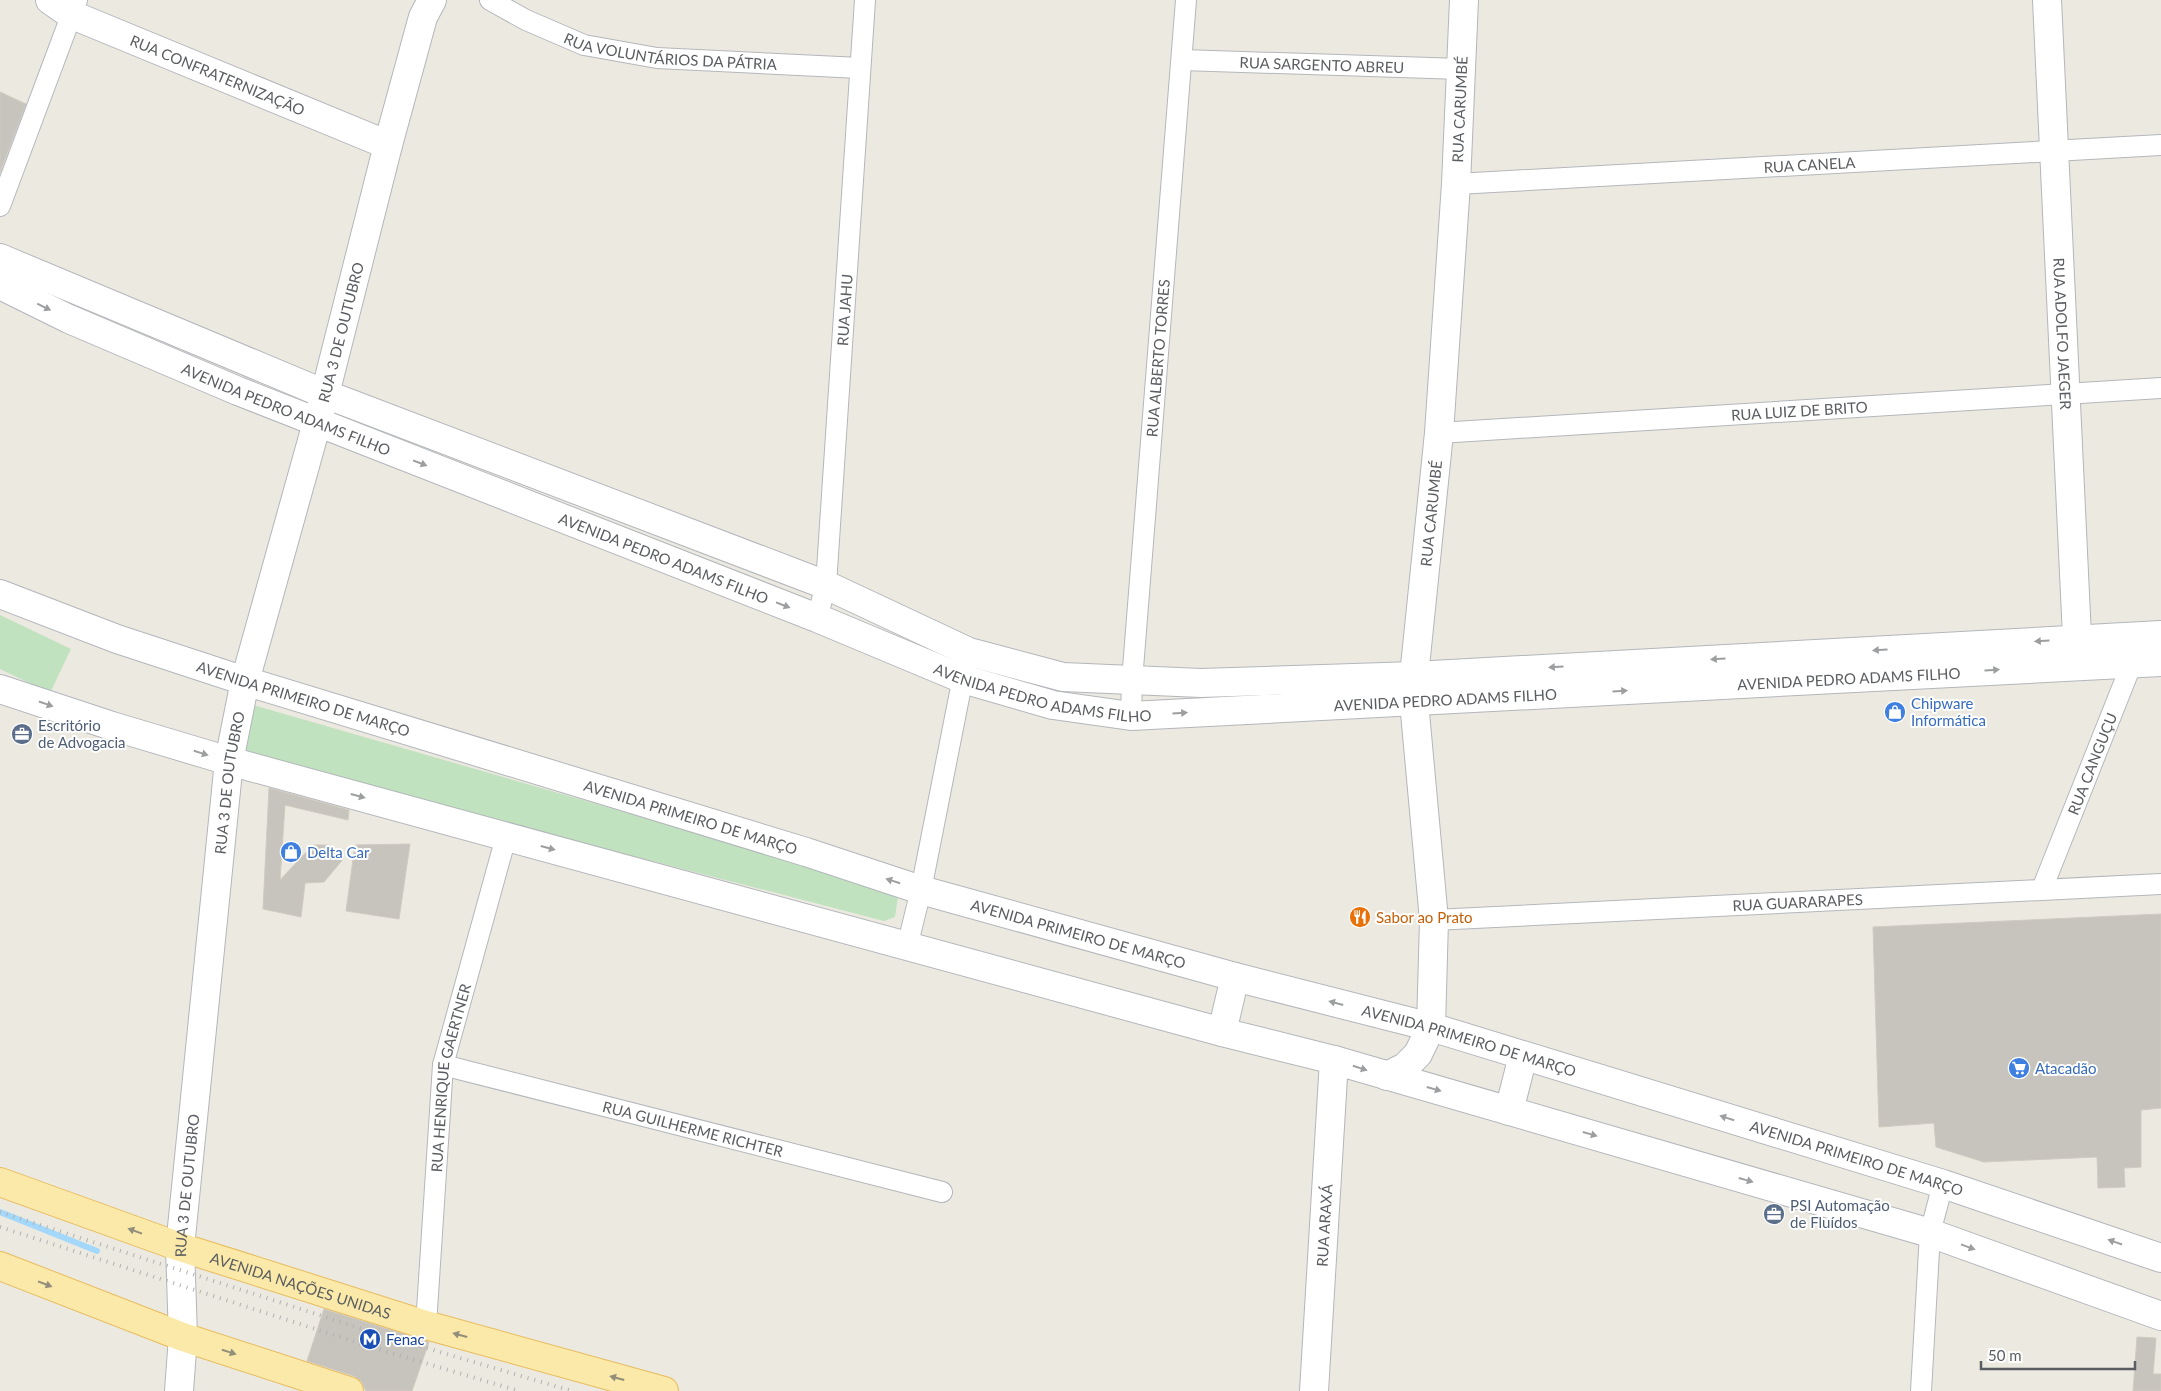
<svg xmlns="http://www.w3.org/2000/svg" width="2161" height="1391" viewBox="0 0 2161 1391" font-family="Lato,sans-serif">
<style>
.green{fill:#c0e2bf}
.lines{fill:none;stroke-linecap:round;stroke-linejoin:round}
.stream{stroke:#a3d8fa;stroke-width:6}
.building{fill:#c7c4be;stroke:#d0cac0}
.street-casing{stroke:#b4b7bb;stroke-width:22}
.secondary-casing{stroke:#b3b6bb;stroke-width:30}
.primary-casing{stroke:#e8bc5e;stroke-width:30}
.street{stroke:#fff;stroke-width:20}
.secondary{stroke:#fff;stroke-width:28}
.primary{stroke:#fae9a8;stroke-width:28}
.rail{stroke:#b0b1b1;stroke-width:4;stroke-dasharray:1 6;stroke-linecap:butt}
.oneway{fill:#9c9ea0}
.oneway2{fill:#928e7a}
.labels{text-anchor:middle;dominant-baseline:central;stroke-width:4;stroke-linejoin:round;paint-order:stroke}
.street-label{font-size:15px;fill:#5a5d61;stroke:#fff}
.shop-label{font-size:15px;fill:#366cbe;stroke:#fff;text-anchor:start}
.service-label{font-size:15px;fill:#4e5e75;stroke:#fff;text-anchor:start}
.food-label{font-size:15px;fill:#c56008;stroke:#fff;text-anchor:start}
.transit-label{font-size:15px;fill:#164399;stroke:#fff;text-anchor:start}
</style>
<rect width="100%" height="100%" fill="#ece9e1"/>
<!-- green -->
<path class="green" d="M 0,615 L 71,649 L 50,693 L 0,669 Z
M 250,704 L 888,888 L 898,897 L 895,917 L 884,921 L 240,754 Z"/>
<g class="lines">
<!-- stream -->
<path class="stream" d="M 0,1212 L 97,1251"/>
</g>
<!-- building -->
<path class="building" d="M 0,92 L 26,104 L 0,172 Z
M 269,788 L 349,810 L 348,820 L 285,805 L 280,880 L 313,845 L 329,845 L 344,858 L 324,882 L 305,883 L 301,917 L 263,909 Z
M 410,844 L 399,919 L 346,911 L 355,845 Z
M 2161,914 L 2161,1108 L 2141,1110 L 2141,1167 L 2124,1168 L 2125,1187 L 2098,1188 L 2097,1157 L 1984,1162 L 1936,1147 L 1934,1123 L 1879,1127 L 1873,927 Z
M 324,1309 L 429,1342 L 412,1391 L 366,1391 L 361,1381 L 354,1376 L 307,1361 Z
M 2137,1337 L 2156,1338 L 2153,1374 L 2161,1374 L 2161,1391 L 2133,1391 Z"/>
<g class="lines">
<!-- street casing -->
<g class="street-casing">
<g id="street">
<path id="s1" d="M 490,0 L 526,20 L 584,45 L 657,58 L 860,68"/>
<path id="s2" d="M 1182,60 L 1461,69"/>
<path id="s3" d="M 1456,184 L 2161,145"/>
<path d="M 0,206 L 77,0"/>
<path id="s4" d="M 1439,433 L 2161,388"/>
<path id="s5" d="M 817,618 L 826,585 L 865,0"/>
<path id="s6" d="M 1131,716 L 1132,681 L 1186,0"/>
<path id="s7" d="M 2042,889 L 2132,663 L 2132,651"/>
<path id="s8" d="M 1434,920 L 2161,884"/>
<path d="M 907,947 L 921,890 L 965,667"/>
<path id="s9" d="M 443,1065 L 942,1192"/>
<path id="s10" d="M 426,1325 L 443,1065 L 506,837"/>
<path d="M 1921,1391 L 1930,1233 L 1943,1184"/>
</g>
</g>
<!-- secondary casing -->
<g class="secondary-casing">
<g id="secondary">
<path id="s11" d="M 50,0 L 70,14 L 388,145"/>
<path id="s12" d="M 2047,0 L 2078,658"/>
<path d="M 0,258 L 325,394 L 826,585 L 969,652 L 1063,677 L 1201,683 L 1414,676 L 2161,635"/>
<path id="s13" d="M 0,285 L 69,319 L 238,391 L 817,618 L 963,679 L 1053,705 L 1131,716 L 2161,662"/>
<path id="s14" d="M 0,594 L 117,639 L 245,681 L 806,852 L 921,890 L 1235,977 L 1431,1027 L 1943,1184 L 2161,1258"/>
<path d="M 0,689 L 112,726 L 229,761 L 1222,1032 L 1334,1060 L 1930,1233 L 2161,1316"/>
<path d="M 1222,1032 L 1235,977"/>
<path id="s15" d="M 1387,1076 L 1405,1067 L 1418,1054 L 1431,1027 L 1434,920 L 1414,702 L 1414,676 L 1439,433 L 1456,184 L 1464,0"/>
<path d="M 1509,1111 L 1523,1056"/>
<path id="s16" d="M 179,1391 L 183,1337 L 180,1247 L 229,761 L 245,681 L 325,394 L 388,145 L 423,17 L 432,0"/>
<path id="s17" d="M 1314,1391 L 1334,1060"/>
</g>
</g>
<!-- primary casing -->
<g class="primary-casing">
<g id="primary">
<path id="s18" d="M 0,1182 L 180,1247 L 426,1325 L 664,1391"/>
<path d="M 0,1266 L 183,1337 L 349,1391"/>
</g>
</g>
<!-- street -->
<use href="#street" class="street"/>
<!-- secondary -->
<use href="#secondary" class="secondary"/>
<!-- primary -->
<use href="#primary" class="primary"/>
<!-- rail -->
<path class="rail" d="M 0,1212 L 372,1332 L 572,1391
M 0,1227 L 368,1346 L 519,1391"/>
</g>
<!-- one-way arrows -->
<defs><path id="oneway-solid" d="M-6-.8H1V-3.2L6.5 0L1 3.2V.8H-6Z" transform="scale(1.25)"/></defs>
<g class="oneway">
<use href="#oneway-solid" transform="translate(44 307) rotate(26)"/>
<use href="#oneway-solid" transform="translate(420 463) rotate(21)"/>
<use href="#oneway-solid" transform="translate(783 605) rotate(21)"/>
<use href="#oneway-solid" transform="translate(2042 641) rotate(177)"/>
<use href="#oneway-solid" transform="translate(1880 650) rotate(177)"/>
<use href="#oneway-solid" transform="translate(1718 659) rotate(177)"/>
<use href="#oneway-solid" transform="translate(1556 667) rotate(177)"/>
<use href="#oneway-solid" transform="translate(1992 670) rotate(-3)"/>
<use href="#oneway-solid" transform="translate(1620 691) rotate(-3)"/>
<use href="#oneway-solid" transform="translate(46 704) rotate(19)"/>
<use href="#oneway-solid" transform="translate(1180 713) rotate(-3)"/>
<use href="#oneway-solid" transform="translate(201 753) rotate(17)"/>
<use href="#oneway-solid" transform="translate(358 796) rotate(15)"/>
<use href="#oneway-solid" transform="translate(548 848) rotate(15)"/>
<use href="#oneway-solid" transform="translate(893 881) rotate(-162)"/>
<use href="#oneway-solid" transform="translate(1336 1003) rotate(-165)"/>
<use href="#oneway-solid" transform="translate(1360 1068) rotate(17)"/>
<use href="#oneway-solid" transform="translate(1434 1089) rotate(16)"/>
<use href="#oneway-solid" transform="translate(1727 1118) rotate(-163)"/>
<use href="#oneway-solid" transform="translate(1590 1134) rotate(16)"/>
<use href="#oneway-solid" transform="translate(1746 1180) rotate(16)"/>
<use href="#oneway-solid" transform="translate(2115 1242) rotate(-161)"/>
<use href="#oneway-solid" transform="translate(1968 1247) rotate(20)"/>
</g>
<g class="oneway2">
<use href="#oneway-solid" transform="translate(135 1231) rotate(-160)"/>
<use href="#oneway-solid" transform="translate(45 1284) rotate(21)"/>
<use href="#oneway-solid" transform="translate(460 1335) rotate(-165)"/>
<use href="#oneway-solid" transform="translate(229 1352) rotate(18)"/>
<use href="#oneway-solid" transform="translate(617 1378) rotate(-165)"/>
</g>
<!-- icons -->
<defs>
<g id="shop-disc" transform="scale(1.125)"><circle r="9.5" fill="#3f7fe0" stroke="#fff"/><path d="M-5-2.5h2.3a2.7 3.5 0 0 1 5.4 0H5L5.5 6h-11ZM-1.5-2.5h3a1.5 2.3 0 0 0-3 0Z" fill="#fff"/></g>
<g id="office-disc" transform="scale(1.125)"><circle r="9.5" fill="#5c6f8a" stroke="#fff"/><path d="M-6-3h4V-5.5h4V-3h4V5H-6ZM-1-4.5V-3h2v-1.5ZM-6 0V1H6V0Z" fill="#fff"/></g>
<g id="restaurant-disc" transform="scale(1.125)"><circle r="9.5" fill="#e8710a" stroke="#fff"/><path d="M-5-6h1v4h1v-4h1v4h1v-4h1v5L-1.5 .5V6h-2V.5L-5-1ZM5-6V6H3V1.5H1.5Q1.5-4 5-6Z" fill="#fff"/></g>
<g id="supermarket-disc" transform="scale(1.125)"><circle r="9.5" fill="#3f7fe0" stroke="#fff"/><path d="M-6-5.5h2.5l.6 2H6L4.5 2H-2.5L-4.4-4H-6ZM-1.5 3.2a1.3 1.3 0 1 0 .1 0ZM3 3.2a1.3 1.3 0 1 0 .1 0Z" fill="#fff"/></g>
<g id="metro-disc" transform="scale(1.125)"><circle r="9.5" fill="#1a4fb4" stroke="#fff"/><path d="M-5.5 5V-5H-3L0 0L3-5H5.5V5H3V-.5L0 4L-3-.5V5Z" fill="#fff"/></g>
</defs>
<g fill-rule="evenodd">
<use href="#shop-disc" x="1895" y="712"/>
<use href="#office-disc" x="22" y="734"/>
<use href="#shop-disc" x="291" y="852"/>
<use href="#restaurant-disc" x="1360" y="917"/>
<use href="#supermarket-disc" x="2019" y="1068"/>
<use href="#office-disc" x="1774" y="1214"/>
<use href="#metro-disc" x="370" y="1339"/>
</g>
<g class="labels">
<!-- street labels -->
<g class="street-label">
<text stroke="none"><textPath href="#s1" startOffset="191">RUA VOLUNTÁRIOS DA PÁTRIA</textPath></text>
<text stroke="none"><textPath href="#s2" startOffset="140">RUA SARGENTO ABREU</textPath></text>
<text stroke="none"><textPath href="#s11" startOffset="184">RUA CONFRATERNIZAÇÃO</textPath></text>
<text stroke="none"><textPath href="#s15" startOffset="989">RUA CARUMBÉ</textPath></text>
<text stroke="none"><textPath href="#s3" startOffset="354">RUA CANELA</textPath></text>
<text stroke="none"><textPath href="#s5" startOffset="310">RUA JAHU</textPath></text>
<text stroke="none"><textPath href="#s16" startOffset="1076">RUA 3 DE OUTUBRO</textPath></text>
<text stroke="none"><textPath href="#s12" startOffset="334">RUA ADOLFO JAEGER</textPath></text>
<text stroke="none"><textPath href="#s6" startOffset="359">RUA ALBERTO TORRES</textPath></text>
<text stroke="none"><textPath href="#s13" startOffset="312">AVENIDA PEDRO ADAMS FILHO</textPath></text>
<text stroke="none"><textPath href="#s4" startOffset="361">RUA LUIZ DE BRITO</textPath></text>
<text stroke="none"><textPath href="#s15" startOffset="584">RUA CARUMBÉ</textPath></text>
<text stroke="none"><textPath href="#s13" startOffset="718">AVENIDA PEDRO ADAMS FILHO</textPath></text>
<text stroke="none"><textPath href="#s13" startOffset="1932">AVENIDA PEDRO ADAMS FILHO</textPath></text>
<text stroke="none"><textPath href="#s13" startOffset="1122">AVENIDA PEDRO ADAMS FILHO</textPath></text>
<text stroke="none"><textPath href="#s14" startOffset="321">AVENIDA PRIMEIRO DE MARÇO</textPath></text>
<text stroke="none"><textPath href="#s13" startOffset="1528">AVENIDA PEDRO ADAMS FILHO</textPath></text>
<text stroke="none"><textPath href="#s7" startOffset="135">RUA CANGUÇU</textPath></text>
<text stroke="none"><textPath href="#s16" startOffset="611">RUA 3 DE OUTUBRO</textPath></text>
<text stroke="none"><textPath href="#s14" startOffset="726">AVENIDA PRIMEIRO DE MARÇO</textPath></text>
<text stroke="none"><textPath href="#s8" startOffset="364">RUA GUARARAPES</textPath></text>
<text stroke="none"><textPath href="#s14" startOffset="1131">AVENIDA PRIMEIRO DE MARÇO</textPath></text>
<text stroke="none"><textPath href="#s14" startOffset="1536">AVENIDA PRIMEIRO DE MARÇO</textPath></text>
<text stroke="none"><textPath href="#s10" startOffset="249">RUA HENRIQUE GAERTNER</textPath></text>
<text stroke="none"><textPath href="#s9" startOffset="258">RUA GUILHERME RICHTER</textPath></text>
<text stroke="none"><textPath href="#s14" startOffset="1941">AVENIDA PRIMEIRO DE MARÇO</textPath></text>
<text stroke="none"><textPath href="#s16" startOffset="206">RUA 3 DE OUTUBRO</textPath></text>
<text stroke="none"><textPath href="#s17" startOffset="166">RUA ARAXÁ</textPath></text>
<text stroke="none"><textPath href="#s18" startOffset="318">AVENIDA NAÇÕES UNIDAS</textPath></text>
</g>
<!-- shop labels -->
<g class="shop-label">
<text x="1911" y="703">Chipware<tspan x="1911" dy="17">Informática</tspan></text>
<text x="307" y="852">Delta Car</text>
<text x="2035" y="1068">Atacadão</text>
</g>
<!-- service labels -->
<g class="service-label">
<text x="38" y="725">Escritório<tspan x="38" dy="17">de Advogacia</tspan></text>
<text x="1790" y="1205">PSI Automação<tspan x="1790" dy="17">de Fluídos</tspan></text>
</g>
<!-- food labels -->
<g class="food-label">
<text x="1376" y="917">Sabor ao Prato</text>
</g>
<!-- transit labels -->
<g class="transit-label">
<text x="386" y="1339">Fenac</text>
</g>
</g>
<!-- scale -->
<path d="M1981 1361v8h154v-8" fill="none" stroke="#5a5d61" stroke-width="2.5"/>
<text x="1988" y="1361" font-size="15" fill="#5a5d61" stroke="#ffffff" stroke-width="4" paint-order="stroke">50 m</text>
</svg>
